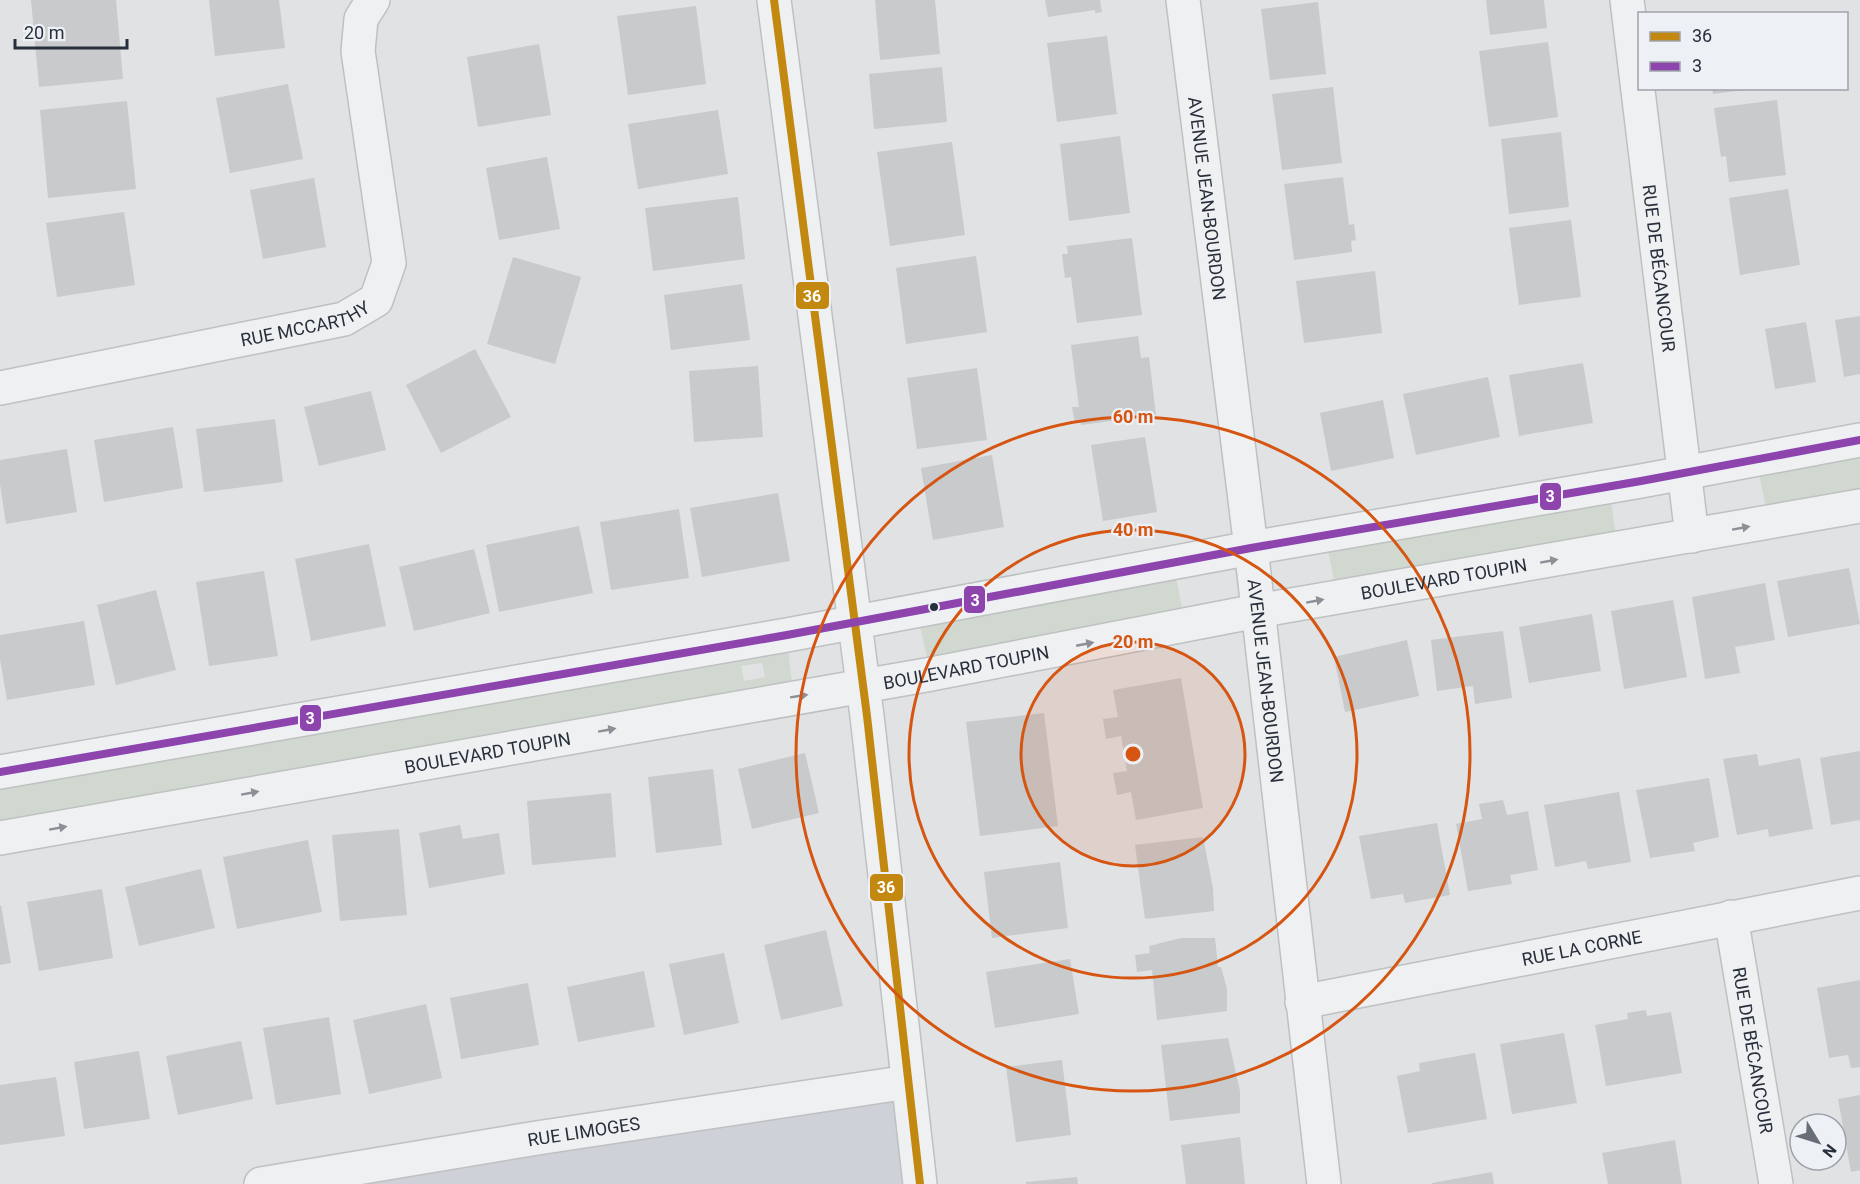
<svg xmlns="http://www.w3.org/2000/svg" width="1860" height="1184" viewBox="0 0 1860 1184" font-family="Roboto,sans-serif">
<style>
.built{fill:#ced1d7}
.green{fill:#d0d8d0;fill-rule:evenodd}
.building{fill:#c8cacc}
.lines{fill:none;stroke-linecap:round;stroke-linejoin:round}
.minor-casing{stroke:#bec0c2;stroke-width:36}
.minor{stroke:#eff0f1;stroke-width:33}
.bus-1-casing{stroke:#edf0f4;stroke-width:12}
.bus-2-casing{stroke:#edf0f4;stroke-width:12}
.bus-1{stroke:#c3880f;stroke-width:8}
.bus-2{stroke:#8e44ad;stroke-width:8}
.oneway{fill:#8c9096}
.ring{fill:none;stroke:#d55511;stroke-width:3}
.bus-dot{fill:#282f3c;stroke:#edf0f4;stroke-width:2}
.labels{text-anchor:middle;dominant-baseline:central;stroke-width:4.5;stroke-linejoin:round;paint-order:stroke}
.street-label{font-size:18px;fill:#282f3c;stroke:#edf0f4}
.centre{fill:#d55511;stroke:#edf0f4;stroke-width:3}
.ring-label{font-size:18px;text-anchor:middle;font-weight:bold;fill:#d55511;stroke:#edf0f4;stroke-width:4.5;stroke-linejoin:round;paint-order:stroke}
.line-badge{stroke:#edf0f4;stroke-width:2}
.badge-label{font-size:16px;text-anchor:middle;font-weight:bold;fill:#fff}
</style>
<rect width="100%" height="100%" fill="#e0e2e4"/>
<!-- built -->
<path class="built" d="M 908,1082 L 920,1184 L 261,1184 Z"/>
<!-- green -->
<path class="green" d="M 1860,456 L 1860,491 L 1766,508 L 1759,474 Z
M 1611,501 L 1616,535 L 1335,584 L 1328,551 Z
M 1176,578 L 1183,612 L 927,658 L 920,625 Z
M 788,648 L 792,683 L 0,824 L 0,790 ZM 762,663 L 765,677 L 744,681 L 741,666 Z"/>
<!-- building -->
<path class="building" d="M 31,0 L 116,0 L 123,79 L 39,87 Z
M 209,0 L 279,0 L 285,48 L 215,56 Z
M 875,0 L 935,0 L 940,54 L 880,60 Z
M 1045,0 L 1100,0 L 1102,12 L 1095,13 L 1095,10 L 1048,17 Z
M 1486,0 L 1544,0 L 1547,28 L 1490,35 Z
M 1318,2 L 1326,74 L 1270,80 L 1261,9 Z
M 696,6 L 706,84 L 628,95 L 617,16 Z
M 1107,36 L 1117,114 L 1057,122 L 1047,43 Z
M 1548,42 L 1558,117 L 1489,127 L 1479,51 Z
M 539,44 L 551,115 L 478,127 L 467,57 Z
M 942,67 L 947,122 L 874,129 L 869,74 Z
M 288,84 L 303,159 L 230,173 L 216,98 Z
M 1333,87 L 1342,163 L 1282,170 L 1272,94 Z
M 1712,88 L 1744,88 L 1744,90 L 1713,94 Z
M 1777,100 L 1786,175 L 1729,182 L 1726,156 L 1721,157 L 1714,108 Z
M 127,101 L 136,189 L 48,198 L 40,110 Z
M 718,110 L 728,174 L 638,189 L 628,124 Z
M 1561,132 L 1569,207 L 1509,214 L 1501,139 Z
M 1120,136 L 1130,213 L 1069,221 L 1060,144 Z
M 952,142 L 965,235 L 890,246 L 877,152 Z
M 547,157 L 560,229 L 499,240 L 486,168 Z
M 1343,177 L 1349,225 L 1354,224 L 1356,240 L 1351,241 L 1352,252 L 1294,260 L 1284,184 Z
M 314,178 L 326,247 L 263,259 L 250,190 Z
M 1788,189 L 1800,265 L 1740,275 L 1729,198 Z
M 738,197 L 745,259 L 653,271 L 645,208 Z
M 124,212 L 135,285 L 57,297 L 46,223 Z
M 1571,220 L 1581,297 L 1519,305 L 1509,228 Z
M 1132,238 L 1142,315 L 1077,323 L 1071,277 L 1065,278 L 1062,254 L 1068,254 L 1067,246 Z
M 976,256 L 987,332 L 906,344 L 896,268 Z
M 513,257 L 581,277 L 555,364 L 487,344 Z
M 1375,271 L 1382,333 L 1304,343 L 1296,281 Z
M 742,284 L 750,340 L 671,350 L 664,295 Z
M 1860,316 L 1860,374 L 1844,377 L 1835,320 Z
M 1806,322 L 1816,382 L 1775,389 L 1765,329 Z
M 1138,336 L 1141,358 L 1149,357 L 1156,415 L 1081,425 L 1081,422 L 1075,423 L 1072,407 L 1079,407 L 1071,345 Z
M 475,349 L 511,417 L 441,453 L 406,385 Z
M 1583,363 L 1593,423 L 1519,436 L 1509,375 Z
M 758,366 L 763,437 L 694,442 L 689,371 Z
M 977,368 L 987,440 L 917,449 L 907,378 Z
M 1488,377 L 1500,437 L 1416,455 L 1403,394 Z
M 371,391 L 386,450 L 319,466 L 304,407 Z
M 1383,400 L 1394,458 L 1331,471 L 1320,413 Z
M 275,419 L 283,482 L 204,492 L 196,429 Z
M 173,427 L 183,488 L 104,502 L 94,440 Z
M 1145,437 L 1157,512 L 1103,521 L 1091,445 Z
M 67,449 L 77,512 L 6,524 L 0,484 L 0,460 Z
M 992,455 L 1004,527 L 933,540 L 921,468 Z
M 778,493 L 790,561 L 702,577 L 690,508 Z
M 679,509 L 689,578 L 611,590 L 600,522 Z
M 579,526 L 593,593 L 499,612 L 486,545 Z
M 369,544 L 386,626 L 311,641 L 295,559 Z
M 474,549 L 490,613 L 414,631 L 399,567 Z
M 1849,568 L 1860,624 L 1788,637 L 1777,581 Z
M 264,571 L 278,656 L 209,666 L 196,582 Z
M 1765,583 L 1775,640 L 1735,647 L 1740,673 L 1705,679 L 1692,597 Z
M 156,590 L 176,670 L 116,685 L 97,605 Z
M 1673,600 L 1687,677 L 1624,689 L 1611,611 Z
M 1592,614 L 1601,671 L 1529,683 L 1519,627 Z
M 84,621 L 95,685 L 7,700 L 0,659 L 0,635 Z
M 1503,631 L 1512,698 L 1475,704 L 1473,686 L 1437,691 L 1431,640 Z
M 1407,640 L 1419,696 L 1345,712 L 1334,657 Z
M 1181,678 L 1203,808 L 1136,820 L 1131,792 L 1117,795 L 1113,773 L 1127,771 L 1121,736 L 1106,739 L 1103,719 L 1118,717 L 1113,690 Z
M 1044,713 L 1058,826 L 980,836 L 966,722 Z
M 1860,751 L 1860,820 L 1831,825 L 1820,758 Z
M 805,753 L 819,813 L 752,829 L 738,769 Z
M 1757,754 L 1759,766 L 1800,758 L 1813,829 L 1769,837 L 1768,829 L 1737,835 L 1723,759 Z
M 713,769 L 722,845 L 656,853 L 648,777 Z
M 1709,778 L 1719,837 L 1693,843 L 1695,851 L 1650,858 L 1636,790 Z
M 1619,792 L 1631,862 L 1588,869 L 1586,861 L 1555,867 L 1544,805 Z
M 611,793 L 616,857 L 532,865 L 527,801 Z
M 1503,800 L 1507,815 L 1528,811 L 1538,870 L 1510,875 L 1512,884 L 1468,891 L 1456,824 L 1482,819 L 1479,804 Z
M 1437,823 L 1450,895 L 1405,903 L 1403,894 L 1371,899 L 1359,836 Z
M 460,825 L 463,839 L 499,833 L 505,874 L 429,888 L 419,833 Z
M 399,829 L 407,915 L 340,921 L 332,835 Z
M 1203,837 L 1213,888 L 1214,911 L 1145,919 L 1135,845 Z
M 308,840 L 322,912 L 237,929 L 223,857 Z
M 1060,862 L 1068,928 L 992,938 L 984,872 Z
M 201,869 L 215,928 L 139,946 L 125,887 Z
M 102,889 L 113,958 L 39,971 L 27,902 Z
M 1,905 L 11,963 L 0,965 L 0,906 Z
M 826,930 L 843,1006 L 781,1020 L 764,945 Z
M 1181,938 L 1215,938 L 1218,967 L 1221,967 L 1227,989 L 1227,1011 L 1157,1020 L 1152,970 L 1137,972 L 1135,955 L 1150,953 L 1149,946 Z
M 724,953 L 739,1023 L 684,1035 L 669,964 Z
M 1070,959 L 1079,1014 L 995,1028 L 986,972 Z
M 644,971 L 655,1027 L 578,1042 L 567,987 Z
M 1860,980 L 1860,1067 L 1851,1068 L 1848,1055 L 1829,1058 L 1817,988 Z
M 528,983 L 539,1045 L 461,1059 L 450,998 Z
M 426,1004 L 442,1078 L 369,1094 L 353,1020 Z
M 1646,1010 L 1647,1016 L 1671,1012 L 1682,1073 L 1606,1086 L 1595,1025 L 1628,1019 L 1627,1013 Z
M 329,1017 L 341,1094 L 276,1105 L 263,1028 Z
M 1564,1033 L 1577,1103 L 1512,1114 L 1500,1044 Z
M 1228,1038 L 1240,1091 L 1240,1113 L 1170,1121 L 1161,1045 Z
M 241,1041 L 253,1099 L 178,1115 L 166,1056 Z
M 139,1051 L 150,1119 L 84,1129 L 74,1062 Z
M 1475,1053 L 1487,1119 L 1408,1133 L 1397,1076 L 1420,1071 L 1419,1063 Z
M 1062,1060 L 1071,1135 L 1016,1142 L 1006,1067 Z
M 56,1077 L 65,1136 L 0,1145 L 0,1085 Z
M 1860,1095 L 1860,1170 L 1851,1172 L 1838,1099 Z
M 1240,1137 L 1245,1184 L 1186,1184 L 1181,1145 Z
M 1675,1140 L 1682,1184 L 1608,1184 L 1602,1153 Z
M 1492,1172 L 1494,1184 L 1432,1184 L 1432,1183 Z
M 1077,1177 L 1078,1184 L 1026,1184 L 1026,1182 Z"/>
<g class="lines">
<!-- minor casing -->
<g class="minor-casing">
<g id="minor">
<path d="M 774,0 L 867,716 L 920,1184"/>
<path id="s1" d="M 1183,0 L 1251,548 L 1324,1184"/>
<path id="s2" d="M 1627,0 L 1692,536"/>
<path id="s3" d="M 0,388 L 344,319 L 376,300 L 389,263 L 358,51 L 361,19 L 373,0"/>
<path d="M 0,772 L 787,635 L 1251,548 L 1641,481 L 1860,440"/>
<path id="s4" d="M 0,838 L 926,675 L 1257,611 L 1860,506"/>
<path id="s5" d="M 1731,917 L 1776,1184"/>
<path id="s6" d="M 1302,1002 L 1860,893"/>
<path id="s7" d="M 261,1184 L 537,1138 L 908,1082"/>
</g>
</g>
<!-- minor -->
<use href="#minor" class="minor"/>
<!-- bus-1 casing -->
<g class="bus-1-casing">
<path id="bus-1" d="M 774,0 L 867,716 L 920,1184"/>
</g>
<!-- bus-2 casing -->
<g class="bus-2-casing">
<path id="bus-2" d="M 0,772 L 787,635 L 1251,548 L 1641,481 L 1860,440"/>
</g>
<!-- bus-1 -->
<use href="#bus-1" class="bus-1"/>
<!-- bus-2 -->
<use href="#bus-2" class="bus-2"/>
</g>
<!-- one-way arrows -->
<defs><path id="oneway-solid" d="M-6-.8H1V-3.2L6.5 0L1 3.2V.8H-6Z" transform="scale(1.5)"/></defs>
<g class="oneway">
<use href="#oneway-solid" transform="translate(1741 528) rotate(-10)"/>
<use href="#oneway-solid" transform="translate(1549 561) rotate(-10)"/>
<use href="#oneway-solid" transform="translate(1315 601) rotate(-10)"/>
<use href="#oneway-solid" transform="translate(1085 644) rotate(-11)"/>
<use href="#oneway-solid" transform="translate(799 696) rotate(-9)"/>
<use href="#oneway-solid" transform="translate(607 730) rotate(-10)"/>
<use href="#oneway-solid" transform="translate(250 793) rotate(-10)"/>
<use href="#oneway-solid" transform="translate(58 828) rotate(-10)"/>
</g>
<!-- distance rings -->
<circle cx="1133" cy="754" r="112" fill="#d55511" fill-opacity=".12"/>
<g class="ring">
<circle cx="1133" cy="754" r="112"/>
<circle cx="1133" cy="754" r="224"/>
<circle cx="1133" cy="754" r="337"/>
</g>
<!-- markers -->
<circle class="bus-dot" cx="934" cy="607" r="5"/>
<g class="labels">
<!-- street labels -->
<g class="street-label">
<text stroke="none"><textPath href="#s1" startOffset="200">AVENUE JEAN-BOURDON</textPath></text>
<text stroke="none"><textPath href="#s2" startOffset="270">RUE DE BÉCANCOUR</textPath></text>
<text stroke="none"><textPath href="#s3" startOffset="312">RUE MCCARTHY</textPath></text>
<text stroke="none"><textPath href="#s4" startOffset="1467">BOULEVARD TOUPIN</textPath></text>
<text stroke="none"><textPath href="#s4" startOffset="981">BOULEVARD TOUPIN</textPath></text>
<text stroke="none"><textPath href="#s1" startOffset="686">AVENUE JEAN-BOURDON</textPath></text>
<text stroke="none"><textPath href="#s4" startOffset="495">BOULEVARD TOUPIN</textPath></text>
<text stroke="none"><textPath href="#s6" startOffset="285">RUE LA CORNE</textPath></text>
<text stroke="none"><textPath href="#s5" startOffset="135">RUE DE BÉCANCOUR</textPath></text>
<text stroke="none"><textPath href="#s7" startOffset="327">RUE LIMOGES</textPath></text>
</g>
</g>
<circle cx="1133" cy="754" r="9" class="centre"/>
<g class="ring-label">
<text x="1133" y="423">60 m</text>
<text x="1133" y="536">40 m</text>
<text x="1133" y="648">20 m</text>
</g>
<g class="line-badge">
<rect x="795" y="281" width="35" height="29" rx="6" fill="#c3880f"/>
<rect x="1539" y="482" width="23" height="29" rx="6" fill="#8e44ad"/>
<rect x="963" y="585" width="23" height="29" rx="6" fill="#8e44ad"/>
<rect x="299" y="704" width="23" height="28" rx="6" fill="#8e44ad"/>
<rect x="869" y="873" width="35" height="29" rx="6" fill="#c3880f"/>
</g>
<g class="badge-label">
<text x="812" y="302">36</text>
<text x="1550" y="502">3</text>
<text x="975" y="606">3</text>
<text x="310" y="724">3</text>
<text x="886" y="893">36</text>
</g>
<!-- legend -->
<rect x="1638" y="12" width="210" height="78" fill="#edf0f4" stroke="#9ea3aa" stroke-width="1.5"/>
<rect x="1650" y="32" width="30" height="9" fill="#c3880f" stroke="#9ea3aa" stroke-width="1.5"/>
<text x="1692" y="42" font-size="18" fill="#282f3c">36</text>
<rect x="1650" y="62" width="30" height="9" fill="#8e44ad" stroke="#9ea3aa" stroke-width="1.5"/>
<text x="1692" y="72" font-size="18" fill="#282f3c">3</text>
<!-- north arrow -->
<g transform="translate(1818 1142) rotate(128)"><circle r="28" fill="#edf0f4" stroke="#9ea3aa" stroke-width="1.5"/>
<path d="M0-4.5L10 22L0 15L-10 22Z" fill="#686e77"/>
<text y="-9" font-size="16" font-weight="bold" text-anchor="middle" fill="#282f3c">N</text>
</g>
<!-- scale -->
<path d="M15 39v9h112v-9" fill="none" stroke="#282f3c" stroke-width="3"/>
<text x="24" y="39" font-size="18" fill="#282f3c" stroke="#edf0f4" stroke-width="4.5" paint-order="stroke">20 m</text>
</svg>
